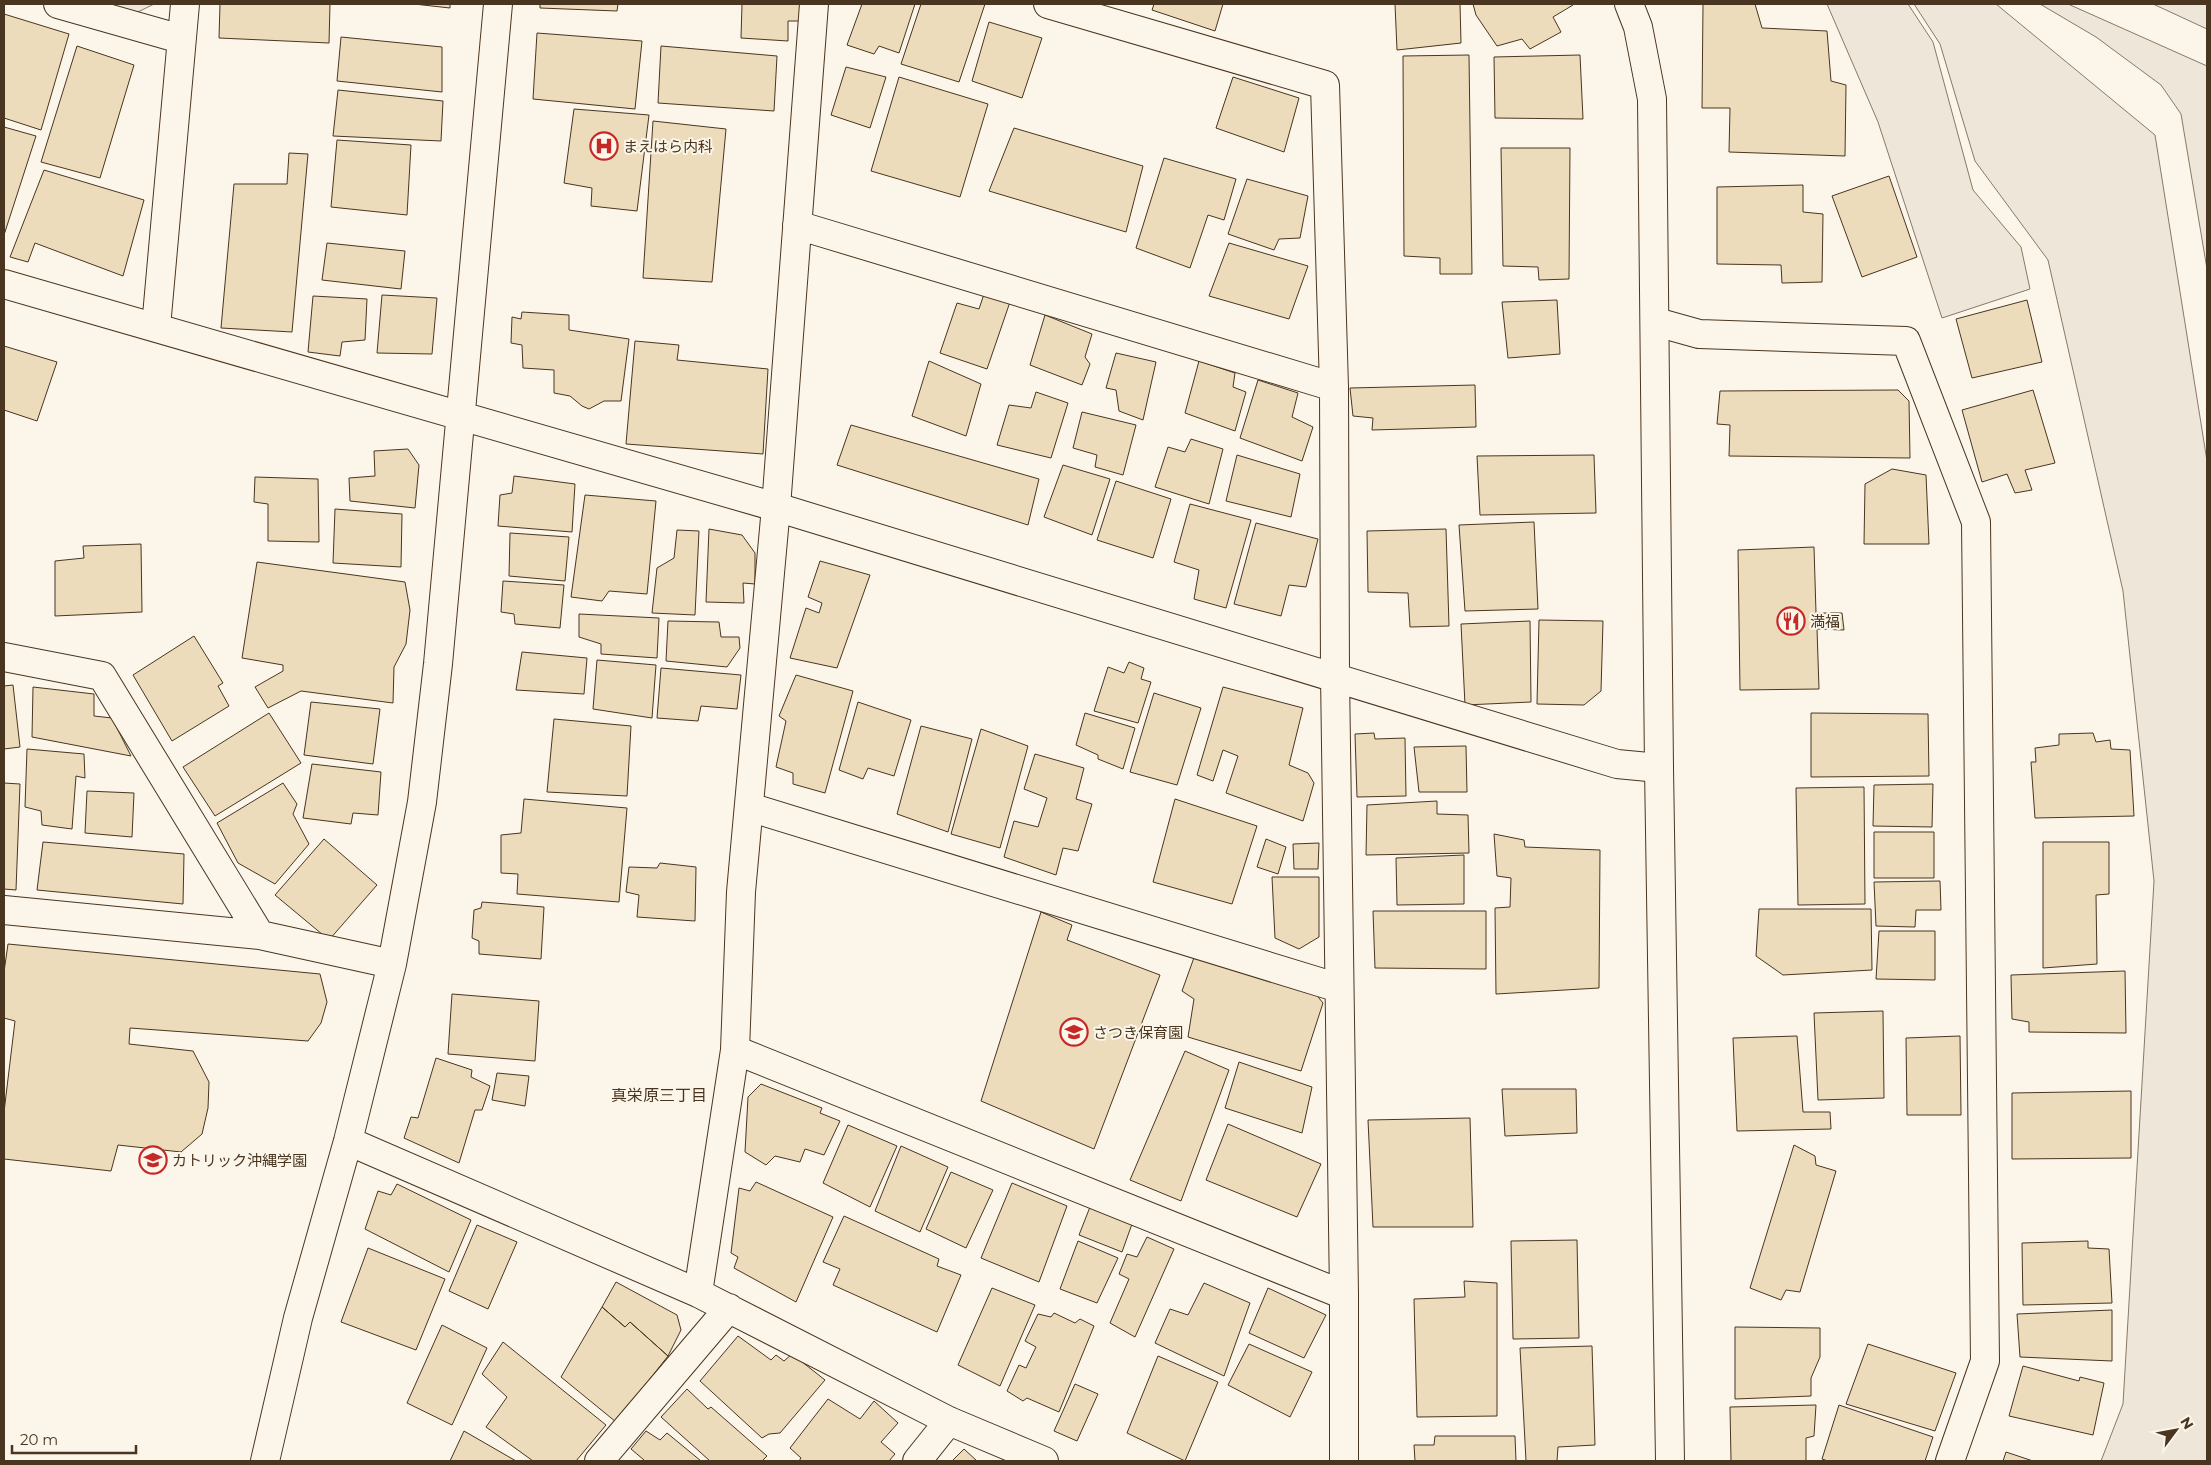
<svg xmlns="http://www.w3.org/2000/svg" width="2211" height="1465" viewBox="0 0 2211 1465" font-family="Montserrat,'Noto Sans JP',sans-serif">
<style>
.green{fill:#ede6d9;stroke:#887966}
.building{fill:#ecdcbc;stroke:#4a3520}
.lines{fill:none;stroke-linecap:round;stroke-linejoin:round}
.minor-casing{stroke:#4a3520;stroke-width:30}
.tertiary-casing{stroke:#4a3520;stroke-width:30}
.minor{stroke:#fbf6e9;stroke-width:28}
.tertiary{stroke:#fbf6e9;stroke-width:28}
.labels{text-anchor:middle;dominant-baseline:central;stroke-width:4;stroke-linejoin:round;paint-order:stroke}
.poi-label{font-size:15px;fill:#4a3520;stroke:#fbf6e9;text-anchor:start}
.neighbourhood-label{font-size:16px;fill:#4a3520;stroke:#fbf6e9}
</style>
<rect width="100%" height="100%" fill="#fbf6e9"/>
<!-- green -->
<path class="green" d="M 89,4 L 154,4 L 130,16 Z
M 1827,4 L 1908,4 L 1933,42 L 1973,190 L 2021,247 L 2030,289 L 1942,318 L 1878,122 Z
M 1914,4 L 1996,4 L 2155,135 L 2207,461 L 2207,1461 L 2101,1461 L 2123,1404 L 2154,881 L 2123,591 L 2048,260 L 1975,161 L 1940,44 Z
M 2040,4 L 2068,4 L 2207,66 L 2207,269 L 2181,114 L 2161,85 L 2096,37 Z
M 2153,4 L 2207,4 L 2207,29 Z"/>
<!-- building -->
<path class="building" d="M 220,4 L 330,4 L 329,43 L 219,38 Z
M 414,4 L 450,4 L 450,8 Z
M 540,4 L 618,4 L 617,11 L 540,8 Z
M 742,4 L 801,4 L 799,21 L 788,21 L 788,41 L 741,38 Z
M 862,4 L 915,4 L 899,53 L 879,46 L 874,54 L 847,45 Z
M 921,4 L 985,4 L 959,82 L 901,64 Z
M 1154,4 L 1223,4 L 1215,31 L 1152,10 Z
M 1395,4 L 1460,4 L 1461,43 L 1397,50 Z
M 1473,4 L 1572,4 L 1573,5 L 1553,17 L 1561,32 L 1530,49 L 1522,39 L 1497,46 L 1476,15 Z
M 1703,4 L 1755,4 L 1762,28 L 1827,31 L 1831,81 L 1846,85 L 1845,156 L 1729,152 L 1730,108 L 1702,108 Z
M 4,14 L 69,34 L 41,130 L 4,118 Z
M 989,22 L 1042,38 L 1022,98 L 972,81 Z
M 537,33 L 642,41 L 635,109 L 533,99 Z
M 341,37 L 442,47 L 442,92 L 337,81 Z
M 77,46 L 134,65 L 100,178 L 41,162 Z
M 661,46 L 777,56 L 774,111 L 658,103 Z
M 1469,55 L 1472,274 L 1440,274 L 1440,258 L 1404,256 L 1403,56 Z
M 1580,55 L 1583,119 L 1495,118 L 1494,57 Z
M 846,67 L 886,77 L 870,128 L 831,115 Z
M 899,77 L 988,104 L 960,197 L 871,171 Z
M 1233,77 L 1299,98 L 1284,152 L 1216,128 Z
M 338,90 L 443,101 L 441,141 L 333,136 Z
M 574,109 L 649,115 L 637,211 L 591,206 L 592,188 L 564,183 Z
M 653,121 L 726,129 L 712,282 L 643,278 Z
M 4,127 L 36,136 L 4,235 Z
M 1014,128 L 1143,166 L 1126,232 L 989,191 Z
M 337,140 L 411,145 L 407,215 L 331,207 Z
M 1501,148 L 1570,148 L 1569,279 L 1539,280 L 1538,267 L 1503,266 Z
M 289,153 L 308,154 L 292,332 L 221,328 L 234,184 L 287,184 Z
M 1164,158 L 1236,179 L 1224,220 L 1208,215 L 1190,268 L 1136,248 Z
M 44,170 L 144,200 L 123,276 L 35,243 L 28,262 L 10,257 Z
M 1889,176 L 1917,257 L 1862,277 L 1832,196 Z
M 1247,179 L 1308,196 L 1300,238 L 1279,239 L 1274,250 L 1228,234 Z
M 1803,185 L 1803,212 L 1823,214 L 1822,282 L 1782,283 L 1781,265 L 1717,264 L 1717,187 Z
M 327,243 L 405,251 L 401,289 L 322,280 Z
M 1229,243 L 1308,266 L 1289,319 L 1209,296 Z
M 985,291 L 1011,299 L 987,369 L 940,353 L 957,303 L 979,309 Z
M 382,295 L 437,298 L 432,354 L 377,353 Z
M 313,296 L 367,299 L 365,340 L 342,342 L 340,356 L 308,352 Z
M 1557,300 L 1560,354 L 1508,358 L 1502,302 Z
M 2027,300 L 2042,362 L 1972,378 L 1956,319 Z
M 522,312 L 569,315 L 569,330 L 629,339 L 621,401 L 604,401 L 589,409 L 582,406 L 570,396 L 554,393 L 554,370 L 523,368 L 522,345 L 511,343 L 512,317 L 521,319 Z
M 1045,315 L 1092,334 L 1085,357 L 1090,364 L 1082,385 L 1030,365 Z
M 635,341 L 679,345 L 677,360 L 768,369 L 763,454 L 626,444 Z
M 4,346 L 57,362 L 37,421 L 4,410 Z
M 1116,353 L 1156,362 L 1143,420 L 1119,411 L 1116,390 L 1106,388 Z
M 929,361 L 981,384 L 966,436 L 912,416 Z
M 1199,361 L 1235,373 L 1233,387 L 1246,392 L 1235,431 L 1185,413 Z
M 1258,380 L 1298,393 L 1292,417 L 1313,427 L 1302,461 L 1240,438 Z
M 1475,385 L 1476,427 L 1372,430 L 1373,418 L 1353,416 L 1350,388 Z
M 1898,390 L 1909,401 L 1910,458 L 1729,456 L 1730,425 L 1717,424 L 1720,391 Z
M 2033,390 L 2055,463 L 2025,470 L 2032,490 L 2015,493 L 2007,474 L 1982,482 L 1962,410 Z
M 1036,392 L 1068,403 L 1051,458 L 997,445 L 1009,405 L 1031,408 Z
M 1082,412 L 1136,425 L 1123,475 L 1095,467 L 1097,455 L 1073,448 Z
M 851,425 L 1039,479 L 1028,525 L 837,465 Z
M 1191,439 L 1223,449 L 1209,504 L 1155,487 L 1168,447 L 1185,452 Z
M 408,449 L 419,465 L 415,508 L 350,501 L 349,478 L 375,476 L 374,451 Z
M 1237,455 L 1300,474 L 1291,517 L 1226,501 Z
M 1594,455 L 1596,513 L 1480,515 L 1477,456 Z
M 1063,465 L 1110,479 L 1092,535 L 1044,517 Z
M 1892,469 L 1926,475 L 1929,544 L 1864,544 L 1865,484 Z
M 514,476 L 575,484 L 572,532 L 498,526 L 500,495 L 512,493 Z
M 255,477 L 318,479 L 319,542 L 268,541 L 268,504 L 254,502 Z
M 1116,481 L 1171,499 L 1153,558 L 1097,540 Z
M 585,495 L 656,501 L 647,594 L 609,591 L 602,601 L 571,597 Z
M 1190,504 L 1251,520 L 1226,608 L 1194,599 L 1199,570 L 1174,562 Z
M 335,509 L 402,514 L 401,567 L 333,563 Z
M 1534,522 L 1538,609 L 1465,611 L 1459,525 Z
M 1256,523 L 1318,539 L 1306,587 L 1289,585 L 1281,616 L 1234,604 Z
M 709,529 L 742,535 L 755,553 L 755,584 L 743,583 L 744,603 L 706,602 Z
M 1446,529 L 1449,626 L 1410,627 L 1408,593 L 1368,592 L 1367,531 Z
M 677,530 L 699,531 L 695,615 L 652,613 L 657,568 L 674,558 Z
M 510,533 L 569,537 L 565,581 L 509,576 Z
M 141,544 L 142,612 L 55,616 L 55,561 L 84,558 L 83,546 Z
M 1814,547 L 1816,613 L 1842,613 L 1844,630 L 1817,629 L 1819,689 L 1740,690 L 1738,550 Z
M 820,561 L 870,575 L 837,668 L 790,658 L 806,608 L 819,613 L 822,603 L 808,597 Z
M 257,562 L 405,582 L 410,610 L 406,644 L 394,667 L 393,703 L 301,691 L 268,708 L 255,687 L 283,671 L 283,665 L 242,658 Z
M 503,581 L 564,585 L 560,628 L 515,624 L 514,614 L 501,612 Z
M 579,614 L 659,618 L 657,658 L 601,654 L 601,644 L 579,637 Z
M 1539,620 L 1603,621 L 1601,691 L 1584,705 L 1537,704 Z
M 668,621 L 719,622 L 721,637 L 739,637 L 740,648 L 727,667 L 666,661 Z
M 1530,621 L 1531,702 L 1465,705 L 1461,624 Z
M 194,636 L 223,683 L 218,686 L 229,706 L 172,741 L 133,675 Z
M 522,652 L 587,658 L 584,694 L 516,690 Z
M 597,660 L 656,665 L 652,718 L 593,709 Z
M 1129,662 L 1144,668 L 1141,679 L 1151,682 L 1138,723 L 1094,711 L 1108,667 L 1124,673 Z
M 661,668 L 741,675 L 737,709 L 701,706 L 698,721 L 657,718 Z
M 796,675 L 853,691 L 825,793 L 793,784 L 793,773 L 776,767 L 786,721 L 779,716 Z
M 13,685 L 20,747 L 4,749 L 4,686 Z
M 33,687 L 94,694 L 94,716 L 112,718 L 131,756 L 32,737 Z
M 1223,687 L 1303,708 L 1289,765 L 1308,773 L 1314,783 L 1303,821 L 1226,793 L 1238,756 L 1223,750 L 1213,781 L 1197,775 Z
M 1154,693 L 1201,708 L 1177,785 L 1130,772 Z
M 311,702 L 380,709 L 373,764 L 304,755 Z
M 858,702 L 911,720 L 894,776 L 868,768 L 863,779 L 839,770 Z
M 269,713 L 301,763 L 215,816 L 183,767 Z
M 1085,713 L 1135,728 L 1123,769 L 1098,759 L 1098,755 L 1076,745 Z
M 1811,713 L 1928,714 L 1929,776 L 1811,777 Z
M 554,719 L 631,726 L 627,796 L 547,792 Z
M 921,726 L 972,739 L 948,832 L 897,814 Z
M 981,729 L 1028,746 L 1000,848 L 951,834 Z
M 1374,733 L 1375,739 L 1405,738 L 1406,796 L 1357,797 L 1355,734 Z
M 2093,733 L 2096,742 L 2110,740 L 2111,749 L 2130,750 L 2134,816 L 2035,818 L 2031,762 L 2036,762 L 2035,748 L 2059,745 L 2059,734 Z
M 1466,746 L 1467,792 L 1419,792 L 1414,747 Z
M 27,749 L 84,754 L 85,778 L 76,776 L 72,829 L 42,825 L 41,811 L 25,807 Z
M 1035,754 L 1084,768 L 1076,799 L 1092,804 L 1078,851 L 1063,848 L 1056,875 L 1004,857 L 1014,821 L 1038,827 L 1047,798 L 1024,789 Z
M 312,764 L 381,772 L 378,815 L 353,813 L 351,824 L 303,818 Z
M 4,783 L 20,784 L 16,890 L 4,889 Z
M 283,783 L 297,804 L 293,814 L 309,844 L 275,884 L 238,863 L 217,823 Z
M 1933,784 L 1932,827 L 1873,826 L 1874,785 Z
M 1864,787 L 1865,904 L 1798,905 L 1796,788 Z
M 87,791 L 134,793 L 132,837 L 85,833 Z
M 524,799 L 627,808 L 619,902 L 517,894 L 518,874 L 501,873 L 501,835 L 521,833 Z
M 1175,799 L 1257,826 L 1232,904 L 1153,882 Z
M 1437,801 L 1437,814 L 1468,815 L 1469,853 L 1366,855 L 1367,805 Z
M 1874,832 L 1934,832 L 1934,878 L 1874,878 Z
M 1494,834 L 1524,840 L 1525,847 L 1600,850 L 1599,988 L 1496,994 L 1495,908 L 1510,907 L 1511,878 L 1497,876 Z
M 324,839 L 377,885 L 329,940 L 275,895 Z
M 1266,839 L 1286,847 L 1278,874 L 1257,867 Z
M 43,842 L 184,854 L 183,904 L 37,890 Z
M 2043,842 L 2109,842 L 2109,894 L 2096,895 L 2097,964 L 2043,968 Z
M 1319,843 L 1318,869 L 1294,869 L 1293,844 Z
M 1464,855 L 1464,904 L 1397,905 L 1396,858 Z
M 660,863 L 696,867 L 695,921 L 637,917 L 639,895 L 626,892 L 629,867 L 657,868 Z
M 1272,877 L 1319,877 L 1319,937 L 1299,949 L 1275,938 Z
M 1940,881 L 1941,910 L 1916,910 L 1915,927 L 1876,926 L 1874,882 Z
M 482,902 L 544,907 L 541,959 L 479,954 L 479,941 L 472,938 L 474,910 L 481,908 Z
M 1759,909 L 1871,909 L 1872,970 L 1783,975 L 1756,956 Z
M 1373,911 L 1486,911 L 1486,969 L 1375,968 Z
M 1041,912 L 1072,925 L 1067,940 L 1160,975 L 1094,1149 L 981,1101 Z
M 1879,931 L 1935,931 L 1935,980 L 1876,979 Z
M 8,944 L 320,974 L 327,1002 L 321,1023 L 308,1041 L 130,1028 L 129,1044 L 193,1051 L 209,1082 L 208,1108 L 202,1134 L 181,1152 L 118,1145 L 111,1171 L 4,1159 L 4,1112 L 15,1021 L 4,1018 L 4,972 Z
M 1196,952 L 1310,987 L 1323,1003 L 1301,1071 L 1188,1037 L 1194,999 L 1182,991 Z
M 2125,971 L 2126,1033 L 2029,1032 L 2029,1022 L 2012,1019 L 2011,975 Z
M 452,994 L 539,1001 L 535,1061 L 448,1054 Z
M 1883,1011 L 1884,1098 L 1818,1100 L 1814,1013 Z
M 1797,1036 L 1803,1112 L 1830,1112 L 1831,1129 L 1737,1131 L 1733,1038 Z
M 1960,1036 L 1961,1115 L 1907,1115 L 1906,1038 Z
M 1185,1051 L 1229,1070 L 1181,1201 L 1130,1180 Z
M 436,1058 L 472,1070 L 471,1077 L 490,1086 L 482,1110 L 475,1110 L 459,1163 L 404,1138 L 411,1117 L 418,1118 Z
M 1239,1062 L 1312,1087 L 1302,1133 L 1225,1108 Z
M 497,1073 L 529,1076 L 525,1106 L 492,1100 Z
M 761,1084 L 822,1108 L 820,1113 L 840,1121 L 824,1155 L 805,1149 L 800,1162 L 775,1156 L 766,1165 L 745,1152 L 748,1097 Z
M 1502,1089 L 1576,1089 L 1577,1133 L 1505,1136 Z
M 2131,1091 L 2131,1158 L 2012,1159 L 2012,1093 Z
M 1470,1118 L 1473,1227 L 1373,1227 L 1368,1120 Z
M 1228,1124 L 1321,1164 L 1297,1217 L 1206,1180 Z
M 848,1125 L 897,1146 L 870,1207 L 823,1183 Z
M 1794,1145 L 1815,1156 L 1816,1165 L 1836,1171 L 1800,1292 L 1786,1290 L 1781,1300 L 1750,1288 Z
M 901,1146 L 948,1167 L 920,1232 L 875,1211 Z
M 951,1172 L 993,1190 L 966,1248 L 926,1229 Z
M 756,1182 L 833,1217 L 796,1302 L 734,1268 L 738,1257 L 731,1253 L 739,1188 L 750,1191 Z
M 1012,1183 L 1067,1206 L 1039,1282 L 981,1258 Z
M 397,1184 L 471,1220 L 449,1272 L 365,1229 L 378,1191 L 391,1195 Z
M 1090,1207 L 1132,1224 L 1122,1252 L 1079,1235 Z
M 844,1216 L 939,1259 L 937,1266 L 961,1275 L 937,1332 L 833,1285 L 840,1269 L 823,1262 Z
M 477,1225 L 517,1242 L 488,1309 L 449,1291 Z
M 1147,1237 L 1174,1249 L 1135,1337 L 1110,1323 L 1129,1279 L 1119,1274 L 1127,1254 L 1137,1257 Z
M 1577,1240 L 1579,1338 L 1513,1339 L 1511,1241 Z
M 1078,1241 L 1118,1258 L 1097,1303 L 1060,1289 Z
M 2088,1241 L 2088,1248 L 2109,1249 L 2112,1303 L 2023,1305 L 2022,1243 Z
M 368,1248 L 445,1279 L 416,1350 L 341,1322 Z
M 1464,1281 L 1497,1283 L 1497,1416 L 1417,1417 L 1414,1299 L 1465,1297 Z
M 616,1282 L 677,1315 L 681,1330 L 668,1356 L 630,1322 L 625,1327 L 602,1307 Z
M 1204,1283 L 1250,1303 L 1224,1376 L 1155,1343 L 1170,1309 L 1188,1315 Z
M 992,1288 L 1035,1305 L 1000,1386 L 958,1365 Z
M 1268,1288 L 1326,1315 L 1304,1358 L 1249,1333 Z
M 602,1307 L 625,1327 L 630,1322 L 668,1356 L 616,1422 L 561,1377 Z
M 2112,1310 L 2112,1361 L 2020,1357 L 2017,1314 Z
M 1054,1313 L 1075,1323 L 1080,1319 L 1094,1326 L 1059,1412 L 1027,1398 L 1023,1401 L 1007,1391 L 1019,1365 L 1026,1368 L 1036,1347 L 1025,1341 L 1038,1314 L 1051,1317 Z
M 442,1325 L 487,1348 L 452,1425 L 407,1403 Z
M 1735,1327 L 1820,1328 L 1820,1357 L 1811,1378 L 1811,1396 L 1735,1399 Z
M 738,1336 L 771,1360 L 776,1355 L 784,1361 L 792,1354 L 825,1380 L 780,1433 L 769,1434 L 762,1438 L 700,1381 Z
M 503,1342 L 606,1425 L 576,1461 L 533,1461 L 486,1427 L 507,1397 L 482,1374 Z
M 1249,1344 L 1312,1372 L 1290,1417 L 1228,1385 Z
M 1868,1344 L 1956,1373 L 1935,1431 L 1846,1404 Z
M 1592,1346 L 1595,1445 L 1558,1447 L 1557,1461 L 1526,1461 L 1520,1348 Z
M 1158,1356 L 1218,1382 L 1185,1461 L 1127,1433 Z
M 2023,1366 L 2079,1381 L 2080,1377 L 2104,1383 L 2093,1435 L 2009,1416 Z
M 1075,1384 L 1098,1394 L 1077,1441 L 1054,1431 Z
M 687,1389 L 708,1409 L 711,1407 L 767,1456 L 762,1461 L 710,1461 L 661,1417 Z
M 828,1399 L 860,1419 L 874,1401 L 898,1423 L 881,1442 L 895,1454 L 889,1461 L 799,1461 L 801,1458 L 790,1448 Z
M 1816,1405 L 1814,1436 L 1806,1438 L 1806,1461 L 1731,1461 L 1730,1407 Z
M 1839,1405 L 1933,1437 L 1925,1461 L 1828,1461 L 1822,1459 Z
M 464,1431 L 516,1461 L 450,1461 Z
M 646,1431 L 660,1440 L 667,1433 L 701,1461 L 643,1461 L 644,1460 L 631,1449 Z
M 1435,1436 L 1515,1436 L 1516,1461 L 1415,1461 L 1414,1445 L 1434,1445 Z
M 964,1449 L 977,1461 L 952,1461 Z
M 2006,1452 L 2033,1461 L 2003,1461 Z"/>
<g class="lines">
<!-- minor casing -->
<g class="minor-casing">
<path id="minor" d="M 58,4 L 181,39
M 1048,4 L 1325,85 L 1334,387 L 1335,676 L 1344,1295 L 1344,1461
M 797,225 L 1334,387
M 4,284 L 776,507 L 1617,764 L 1659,768
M 1656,322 L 1699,334 L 1906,341 L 1976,522 L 1985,1361 L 1950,1461
M 156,327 L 185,4
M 4,657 L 102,676 L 260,935
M 749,807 L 1339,988
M 4,910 L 260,935 L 392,964
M 735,1050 L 1344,1295
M 348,1141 L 698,1293 L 949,1421 L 1044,1461
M 698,1293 L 735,1050 L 741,892 L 776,507 L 814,4
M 265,1461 L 298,1318 L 348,1141 L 392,964 L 422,802 L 438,664 L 498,4
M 599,1461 L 729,1308
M 917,1461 L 949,1421"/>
</g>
<!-- tertiary casing -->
<g class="tertiary-casing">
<path id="tertiary" d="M 1629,4 L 1638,27 L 1652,99 L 1659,768 L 1670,1461"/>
</g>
<!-- minor -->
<use href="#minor" class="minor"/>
<!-- tertiary -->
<use href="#tertiary" class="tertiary"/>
</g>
<!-- icons -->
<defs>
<g id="hospital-ring" transform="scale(1.4375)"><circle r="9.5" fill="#fbf6e9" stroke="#c62828" stroke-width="1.5"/><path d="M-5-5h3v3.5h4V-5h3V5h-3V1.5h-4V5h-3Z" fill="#c62828"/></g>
<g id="restaurant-ring" transform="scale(1.4375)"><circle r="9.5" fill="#fbf6e9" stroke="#c62828" stroke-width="1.5"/><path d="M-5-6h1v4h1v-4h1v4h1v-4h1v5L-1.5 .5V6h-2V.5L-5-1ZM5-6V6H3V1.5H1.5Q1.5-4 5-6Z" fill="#c62828"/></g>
<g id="school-ring" transform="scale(1.4375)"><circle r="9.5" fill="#fbf6e9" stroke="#c62828" stroke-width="1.5"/><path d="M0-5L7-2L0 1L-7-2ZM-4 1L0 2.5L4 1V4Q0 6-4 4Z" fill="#c62828"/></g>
</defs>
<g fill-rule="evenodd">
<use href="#hospital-ring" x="604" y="146"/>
<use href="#restaurant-ring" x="1791" y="621"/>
<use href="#school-ring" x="1074" y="1032"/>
<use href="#school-ring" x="153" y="1160"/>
</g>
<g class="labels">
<!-- poi labels -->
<g class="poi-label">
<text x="623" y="146">まえはら内科</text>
<text x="1810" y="621">満福</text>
<text x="1093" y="1032">さつき保育園</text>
<text x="172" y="1160">カトリック沖縄学園</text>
</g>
<!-- neighbourhood labels -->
<g class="neighbourhood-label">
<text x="659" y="1095">真栄原三丁目</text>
</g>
</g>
<!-- border -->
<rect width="2211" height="1465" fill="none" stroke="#4a3520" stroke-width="10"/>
<!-- north arrow -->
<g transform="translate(2176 1430) rotate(58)" stroke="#fbf6e9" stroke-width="4" paint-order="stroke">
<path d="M0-4L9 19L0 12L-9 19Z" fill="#4a3520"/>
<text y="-8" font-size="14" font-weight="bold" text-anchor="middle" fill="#4a3520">N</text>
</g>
<!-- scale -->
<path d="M12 1445v8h124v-8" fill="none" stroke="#4a3520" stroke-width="2.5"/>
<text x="20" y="1445" font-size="15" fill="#4a3520" stroke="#fbf6e9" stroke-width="4" paint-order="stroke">20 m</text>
</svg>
